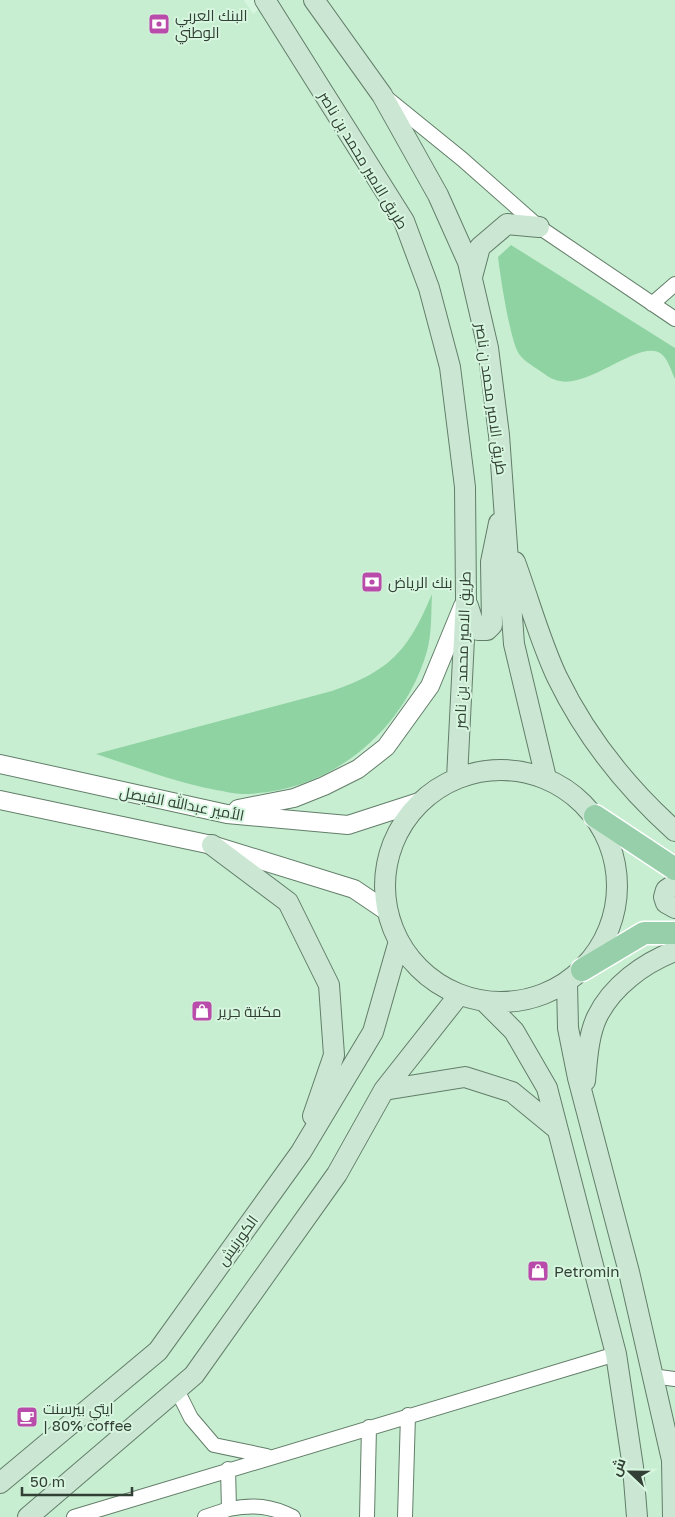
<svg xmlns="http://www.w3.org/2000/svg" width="675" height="1517" viewBox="0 0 675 1517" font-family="'Golos Text',Cairo,sans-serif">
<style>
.built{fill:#c8eed1}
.green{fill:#8fd3a2}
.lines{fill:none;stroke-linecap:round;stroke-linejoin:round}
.minor-casing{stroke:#627e69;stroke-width:16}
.tertiary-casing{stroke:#627e69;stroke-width:20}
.secondary-casing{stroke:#627e69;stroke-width:22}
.primary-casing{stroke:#fff;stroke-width:25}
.minor{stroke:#fff;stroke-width:14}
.tertiary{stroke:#fff;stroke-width:18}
.secondary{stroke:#cbe7d4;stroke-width:20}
.primary{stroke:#97cfaa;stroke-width:22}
.labels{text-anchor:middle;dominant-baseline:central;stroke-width:4;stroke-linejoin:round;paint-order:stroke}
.poi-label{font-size:15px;fill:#323f35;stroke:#d7f6df;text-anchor:start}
.street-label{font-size:15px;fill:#323f35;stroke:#d7f6df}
</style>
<rect width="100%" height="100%" fill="#d7f6df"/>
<!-- built -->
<path class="built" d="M 0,0 L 244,0 L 253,14 L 269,0 L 675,0 L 675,1517 L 0,1517 Z"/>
<!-- green -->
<path class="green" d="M 511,245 L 675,348 L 675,379 C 671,371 668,358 660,353 C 639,340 589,388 560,381 C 552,380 546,375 540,371 C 533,366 524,361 519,354 C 510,341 500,274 498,257 Z
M 432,594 C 431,612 432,633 427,651 C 404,732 328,794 242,794 C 234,794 224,791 216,790 C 175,782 136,767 96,754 L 332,691 C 390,671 408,651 432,594 Z"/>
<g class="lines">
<!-- minor casing -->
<g class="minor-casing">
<path id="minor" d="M 388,99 L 462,159 L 539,227 L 675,319
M 652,304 L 675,284
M 652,1376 L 675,1379
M 177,1390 L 191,1418 L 214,1445 L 267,1456
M 229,1509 C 254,1504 271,1506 293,1517
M 74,1517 L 616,1354
M 205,1517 L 229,1509 L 228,1469
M 367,1517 L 369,1427
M 405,1517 L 408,1415"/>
</g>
<!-- tertiary casing -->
<g class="tertiary-casing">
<path id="tertiary" d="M 0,764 L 227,814 L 348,825 L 422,801
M 0,800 L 212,845 L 354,889 L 388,912
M 238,809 L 294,798 L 324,786 L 358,769 L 386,747 L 430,686 L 463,606"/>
</g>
<!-- secondary casing -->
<g class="secondary-casing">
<path id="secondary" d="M 265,0 L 404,221 L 429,288 L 450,367 L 465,487 L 466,599 L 457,778
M 314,0 L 382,95 L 438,195 L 468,262 L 488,348 L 499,435 L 514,644 L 546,778
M 472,277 L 480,247 L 507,224 L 539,227
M 515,562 C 529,600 540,641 557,677 C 586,737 626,787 675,831
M 468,606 L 474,625 L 478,630 L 487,630 L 492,625 L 491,562 L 499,523
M385 886a116 116 0 1 1 232 0a116 116 0 1 1-232 0Z
M 212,845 L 288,902 L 329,985 L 334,1055 L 313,1116
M 675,884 L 666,890 L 664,897 L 666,903 L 675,908
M 567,982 L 568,1028 L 578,1078 L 629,1272 L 672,1460 L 673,1517
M 484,1001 L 514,1031 L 547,1088 L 616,1354 L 633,1467 L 637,1517
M 585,1081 C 587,1061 588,1036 597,1017 C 612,986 644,963 675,951
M 384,1090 L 465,1077 L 512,1092 L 557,1129
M 0,1483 L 158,1351 L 301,1152 L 373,1032 L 399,941
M 28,1517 L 194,1375 L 337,1174 L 384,1090 L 459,995"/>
</g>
<!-- primary casing -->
<g class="primary-casing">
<path id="primary" d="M 595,816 L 675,869
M 582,970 L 644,933 L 675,933"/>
</g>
<!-- minor -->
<use href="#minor" class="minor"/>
<!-- tertiary -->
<use href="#tertiary" class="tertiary"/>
<!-- secondary -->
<use href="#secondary" class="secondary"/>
<!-- primary -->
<use href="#primary" class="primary"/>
</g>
<!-- icons -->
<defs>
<g id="bank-square" transform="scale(1.125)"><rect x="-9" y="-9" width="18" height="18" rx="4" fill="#b94cab" stroke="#d7f6df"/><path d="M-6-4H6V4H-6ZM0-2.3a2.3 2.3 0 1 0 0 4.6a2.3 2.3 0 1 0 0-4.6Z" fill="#fff"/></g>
<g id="shop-square" transform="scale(1.125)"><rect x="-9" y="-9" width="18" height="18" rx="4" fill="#b94cab" stroke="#d7f6df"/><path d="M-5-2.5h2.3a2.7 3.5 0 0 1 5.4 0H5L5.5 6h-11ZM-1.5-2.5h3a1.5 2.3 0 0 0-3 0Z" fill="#fff"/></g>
<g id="cafe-square" transform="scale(1.125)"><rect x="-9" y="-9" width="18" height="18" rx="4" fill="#b94cab" stroke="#d7f6df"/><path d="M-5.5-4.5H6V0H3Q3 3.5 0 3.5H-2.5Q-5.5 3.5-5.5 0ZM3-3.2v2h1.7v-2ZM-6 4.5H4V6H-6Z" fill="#fff"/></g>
</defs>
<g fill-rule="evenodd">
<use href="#bank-square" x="159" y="24"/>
<use href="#bank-square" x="372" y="582"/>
<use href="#shop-square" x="202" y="1011"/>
<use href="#shop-square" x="538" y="1271"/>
<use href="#cafe-square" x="27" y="1417"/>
</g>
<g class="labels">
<!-- poi labels -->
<g class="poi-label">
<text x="175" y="15">البنك العربي<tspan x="175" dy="17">الوطني</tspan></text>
<text x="388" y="582">بنك الرياض</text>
<text x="218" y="1011">مكتبة جرير</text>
<text x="554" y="1271">Petromin</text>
<text x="43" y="1408">ايتي بيرسنت<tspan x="43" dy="17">| 80% coffee</tspan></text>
</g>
<!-- street labels -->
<g class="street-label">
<text transform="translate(364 160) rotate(59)">طريق الامير محمد بن ناصر</text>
<text transform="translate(492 399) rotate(82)">طريق الامير محمد ن ناصر</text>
<text transform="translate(462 650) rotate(-88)">طريق الامير محمد بن ناصر</text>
<text transform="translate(182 803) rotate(11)">الأمير عبدالله الفيصل</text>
<text transform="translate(237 1240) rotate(-54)">الكورنيش</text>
</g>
</g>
<!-- north arrow -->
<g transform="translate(630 1472) rotate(292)" stroke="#d7f6df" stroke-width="4" paint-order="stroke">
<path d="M0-4L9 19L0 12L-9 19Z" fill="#323f35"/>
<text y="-8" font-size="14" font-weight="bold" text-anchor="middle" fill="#323f35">ش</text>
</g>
<!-- scale -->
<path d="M22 1487v8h110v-8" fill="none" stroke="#323f35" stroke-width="2.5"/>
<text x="30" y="1487" font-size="15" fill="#323f35" stroke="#d7f6df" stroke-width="4" paint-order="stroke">50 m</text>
</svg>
